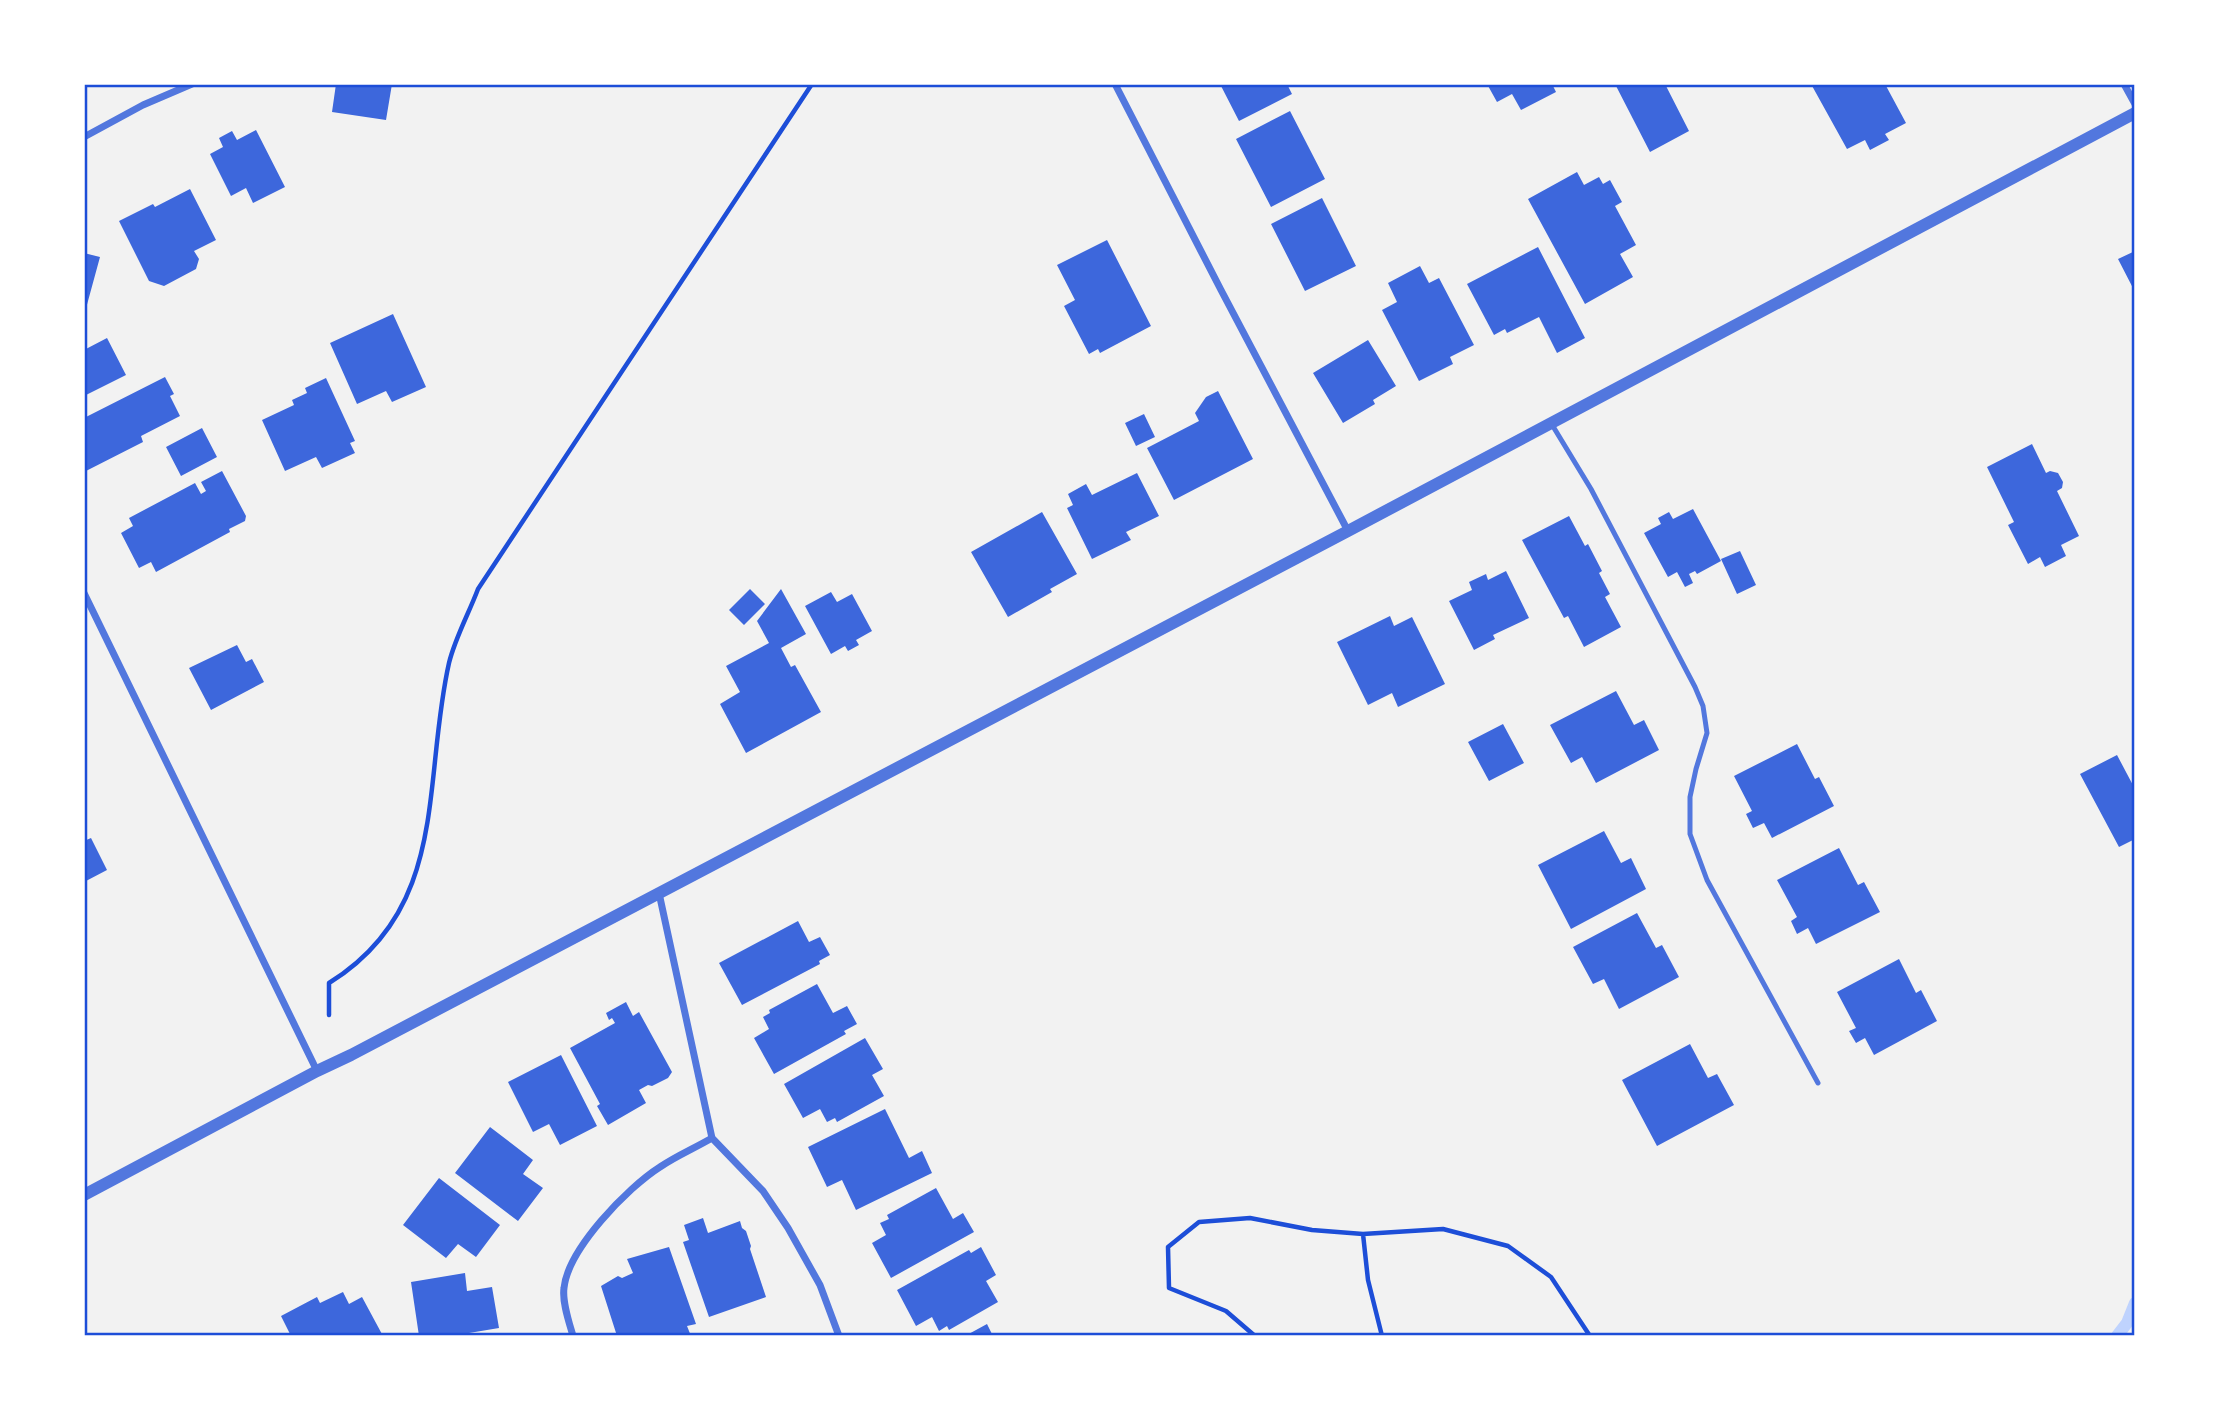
<svg xmlns="http://www.w3.org/2000/svg" width="2219" height="1420" viewBox="0 0 2219 1420" font-family="'Fira Sans Condensed',sans-serif">
<style>
.lines{fill:none;stroke-linecap:round;stroke-linejoin:round}
.stream{stroke:#bfd3fe;stroke-width:12}
.building{fill:#3d67dc}
.path{stroke:#1d4ed8;stroke-width:4.5}
.service{stroke:#5277de;stroke-width:5}
.minor{stroke:#5277de;stroke-width:7}
.tertiary{stroke:#5277de;stroke-width:12}
.neatline{fill:none;stroke:#1d4ed8;stroke-width:2.5}
</style>
<rect width="100%" height="100%" fill="#f2f2f2"/>
<g class="lines">
<!-- stream -->
<path class="stream" d="M 2117,1336 L 2127,1323 L 2135,1303"/>
</g>
<!-- building -->
<path class="building" d="M 336,84 L 392,84 L 386,120 L 332,112 Z
M 1220,84 L 1287,84 L 1292,94 L 1239,121 Z
M 1487,84 L 1552,84 L 1556,92 L 1521,110 L 1512,94 L 1497,102 Z
M 1615,84 L 1665,84 L 1689,131 L 1650,152 Z
M 1811,84 L 1885,84 L 1906,123 L 1885,134 L 1889,140 L 1870,150 L 1865,140 L 1847,149 Z
M 1290,111 L 1325,179 L 1271,207 L 1236,139 Z
M 256,130 L 285,187 L 253,203 L 246,188 L 231,196 L 210,154 L 223,147 L 219,138 L 232,131 L 237,140 Z
M 1577,172 L 1584,185 L 1599,177 L 1603,184 L 1610,180 L 1622,202 L 1615,206 L 1636,245 L 1620,254 L 1633,277 L 1585,304 L 1528,199 Z
M 190,189 L 216,240 L 194,251 L 199,259 L 196,269 L 164,286 L 149,281 L 119,221 L 153,204 L 155,207 Z
M 1322,198 L 1356,266 L 1305,291 L 1271,224 Z
M 1107,240 L 1151,326 L 1100,353 L 1098,349 L 1089,354 L 1064,306 L 1075,300 L 1057,265 Z
M 1538,247 L 1585,338 L 1557,353 L 1539,317 L 1507,333 L 1505,329 L 1494,335 L 1467,284 Z
M 2135,251 L 2135,292 L 2118,259 Z
M 84,253 L 100,257 L 85,312 L 84,312 Z
M 1420,266 L 1429,283 L 1439,278 L 1474,345 L 1450,357 L 1453,364 L 1419,381 L 1382,310 L 1397,302 L 1388,283 Z
M 393,314 L 426,387 L 392,402 L 386,391 L 357,404 L 330,343 Z
M 107,338 L 126,375 L 84,396 L 84,350 Z
M 1368,340 L 1396,386 L 1373,400 L 1375,404 L 1343,423 L 1313,373 Z
M 165,377 L 174,394 L 170,396 L 180,416 L 141,436 L 143,442 L 84,472 L 84,453 L 86,452 L 84,446 L 84,418 Z
M 326,378 L 355,441 L 350,443 L 355,453 L 322,468 L 316,457 L 285,471 L 262,420 L 294,405 L 292,400 L 307,393 L 305,388 Z
M 1218,391 L 1253,459 L 1174,500 L 1147,448 L 1199,421 L 1195,413 L 1206,397 Z
M 1144,414 L 1155,437 L 1136,446 L 1125,423 Z
M 202,428 L 217,457 L 181,476 L 166,447 Z
M 2032,444 L 2046,473 L 2050,471 L 2058,473 L 2063,482 L 2062,488 L 2057,491 L 2079,536 L 2061,545 L 2066,556 L 2045,567 L 2040,557 L 2028,564 L 2008,525 L 2014,522 L 1987,467 Z
M 222,471 L 246,516 L 245,521 L 229,529 L 230,532 L 156,572 L 151,562 L 139,568 L 121,533 L 133,526 L 129,518 L 195,483 L 201,494 L 206,491 L 201,482 Z
M 1137,473 L 1159,516 L 1126,532 L 1131,540 L 1092,559 L 1067,508 L 1073,505 L 1068,494 L 1086,484 L 1092,495 Z
M 1693,509 L 1721,561 L 1697,574 L 1695,571 L 1689,574 L 1693,583 L 1685,587 L 1677,572 L 1668,577 L 1644,533 L 1661,524 L 1658,518 L 1669,512 L 1673,519 Z
M 1042,512 L 1077,574 L 1050,589 L 1052,592 L 1008,617 L 971,552 Z
M 1569,516 L 1585,546 L 1588,544 L 1602,571 L 1599,573 L 1610,594 L 1605,597 L 1621,627 L 1584,647 L 1568,616 L 1564,618 L 1522,540 Z
M 1740,551 L 1756,585 L 1737,594 L 1721,559 Z
M 1506,571 L 1529,618 L 1493,635 L 1495,639 L 1474,650 L 1449,601 L 1472,590 L 1469,582 L 1486,574 L 1488,580 Z
M 750,589 L 765,604 L 744,625 L 729,610 Z
M 781,589 L 806,634 L 781,648 L 791,667 L 795,665 L 821,712 L 746,753 L 720,704 L 740,692 L 726,666 L 769,643 L 757,621 Z
M 831,592 L 837,602 L 852,594 L 872,631 L 856,640 L 859,645 L 848,651 L 845,646 L 831,654 L 805,606 Z
M 1390,616 L 1394,626 L 1412,617 L 1445,684 L 1398,707 L 1392,693 L 1368,705 L 1337,642 Z
M 237,645 L 246,662 L 252,659 L 264,682 L 211,710 L 189,668 Z
M 1616,691 L 1634,725 L 1644,720 L 1659,750 L 1596,783 L 1582,757 L 1571,763 L 1550,725 Z
M 1503,724 L 1524,763 L 1489,781 L 1468,742 Z
M 1797,744 L 1815,779 L 1819,777 L 1834,806 L 1772,838 L 1764,823 L 1753,828 L 1746,814 L 1752,811 L 1734,776 Z
M 2117,755 L 2135,789 L 2135,839 L 2119,847 L 2080,774 Z
M 1604,831 L 1621,863 L 1631,858 L 1646,889 L 1571,929 L 1538,865 Z
M 91,838 L 107,870 L 86,881 L 84,841 Z
M 1839,848 L 1858,885 L 1864,882 L 1880,912 L 1816,944 L 1808,928 L 1797,934 L 1791,921 L 1797,917 L 1777,880 Z
M 1637,913 L 1656,948 L 1662,945 L 1679,977 L 1619,1009 L 1604,979 L 1593,984 L 1573,947 Z
M 798,921 L 809,942 L 820,937 L 830,955 L 819,961 L 820,964 L 742,1005 L 719,963 Z
M 1899,959 L 1916,993 L 1921,990 L 1937,1021 L 1874,1055 L 1865,1038 L 1856,1043 L 1849,1031 L 1856,1028 L 1837,992 Z
M 817,984 L 833,1013 L 847,1006 L 857,1024 L 844,1031 L 846,1034 L 774,1074 L 754,1038 L 769,1029 L 763,1017 L 770,1013 L 769,1010 Z
M 626,1002 L 633,1016 L 639,1012 L 672,1072 L 668,1078 L 652,1086 L 648,1085 L 639,1090 L 646,1103 L 608,1125 L 597,1106 L 600,1104 L 570,1048 L 615,1023 L 612,1018 L 609,1020 L 606,1013 Z
M 865,1038 L 883,1069 L 872,1075 L 884,1096 L 837,1122 L 835,1118 L 827,1122 L 820,1109 L 803,1118 L 784,1084 Z
M 1690,1044 L 1708,1078 L 1717,1074 L 1734,1105 L 1657,1146 L 1622,1080 Z
M 561,1055 L 597,1126 L 560,1145 L 549,1124 L 533,1132 L 508,1082 Z
M 885,1109 L 909,1158 L 922,1151 L 932,1173 L 856,1210 L 842,1180 L 827,1187 L 808,1147 Z
M 490,1127 L 533,1160 L 523,1174 L 543,1188 L 518,1221 L 455,1173 Z
M 439,1178 L 500,1225 L 476,1257 L 458,1244 L 446,1258 L 403,1225 Z
M 936,1188 L 953,1219 L 963,1213 L 974,1232 L 891,1278 L 872,1243 L 886,1235 L 880,1223 L 889,1219 L 887,1215 Z
M 703,1218 L 708,1233 L 740,1221 L 742,1228 L 746,1231 L 751,1246 L 750,1249 L 766,1297 L 709,1317 L 683,1242 L 689,1240 L 684,1225 Z
M 669,1247 L 696,1324 L 687,1326 L 691,1336 L 675,1336 L 674,1334 L 668,1336 L 617,1336 L 601,1286 L 618,1276 L 622,1278 L 633,1273 L 627,1259 Z
M 981,1247 L 996,1275 L 986,1281 L 998,1302 L 949,1330 L 947,1326 L 939,1331 L 932,1317 L 916,1326 L 897,1290 L 969,1250 L 971,1253 Z
M 465,1273 L 467,1291 L 492,1287 L 499,1328 L 451,1336 L 419,1336 L 411,1282 Z
M 343,1292 L 349,1304 L 362,1297 L 383,1336 L 291,1336 L 281,1316 L 317,1297 L 320,1303 Z
M 987,1324 L 993,1336 L 965,1336 Z"/>
<g class="lines">
<!-- path -->
<path class="path" d="M 329,1015 L 329,983 C 450,908 422,782 449,663 C 455,638 469,613 478,589 L 812,84
M 1363,1234 L 1368,1280 L 1382,1336
M 1255,1336 L 1226,1311 L 1169,1288 L 1168,1247 L 1199,1222 L 1250,1218 L 1312,1230 L 1363,1234 L 1443,1229 L 1508,1246 L 1551,1277 L 1590,1336"/>
<!-- service -->
<path class="service" d="M 1551,423 L 1591,489 L 1695,687 L 1703,706 L 1707,733 L 1696,769 L 1690,797 L 1690,834 L 1707,880 L 1818,1083"/>
<!-- minor -->
<path class="minor" d="M 1115,84 L 1221,290 L 1348,531
M 2124,84 L 2135,104
M 84,137 L 143,105 L 192,84
M 84,593 L 317,1071
M 659,893 L 712,1138 L 763,1191 L 788,1228 L 820,1285 L 839,1336
M 573,1336 C 569,1322 562,1302 564,1288 C 568,1249 627,1188 660,1167 C 676,1156 695,1148 712,1138"/>
<!-- tertiary -->
<path class="tertiary" d="M 84,1195 L 317,1071 L 351,1055 L 1348,531 L 2135,113"/>
</g>
<!-- border -->
<rect width="2219" height="1420" fill="none" stroke="#ffffff" stroke-width="172"/>
<rect x="86" y="86" width="2047" height="1248" class="neatline"/>
</svg>
